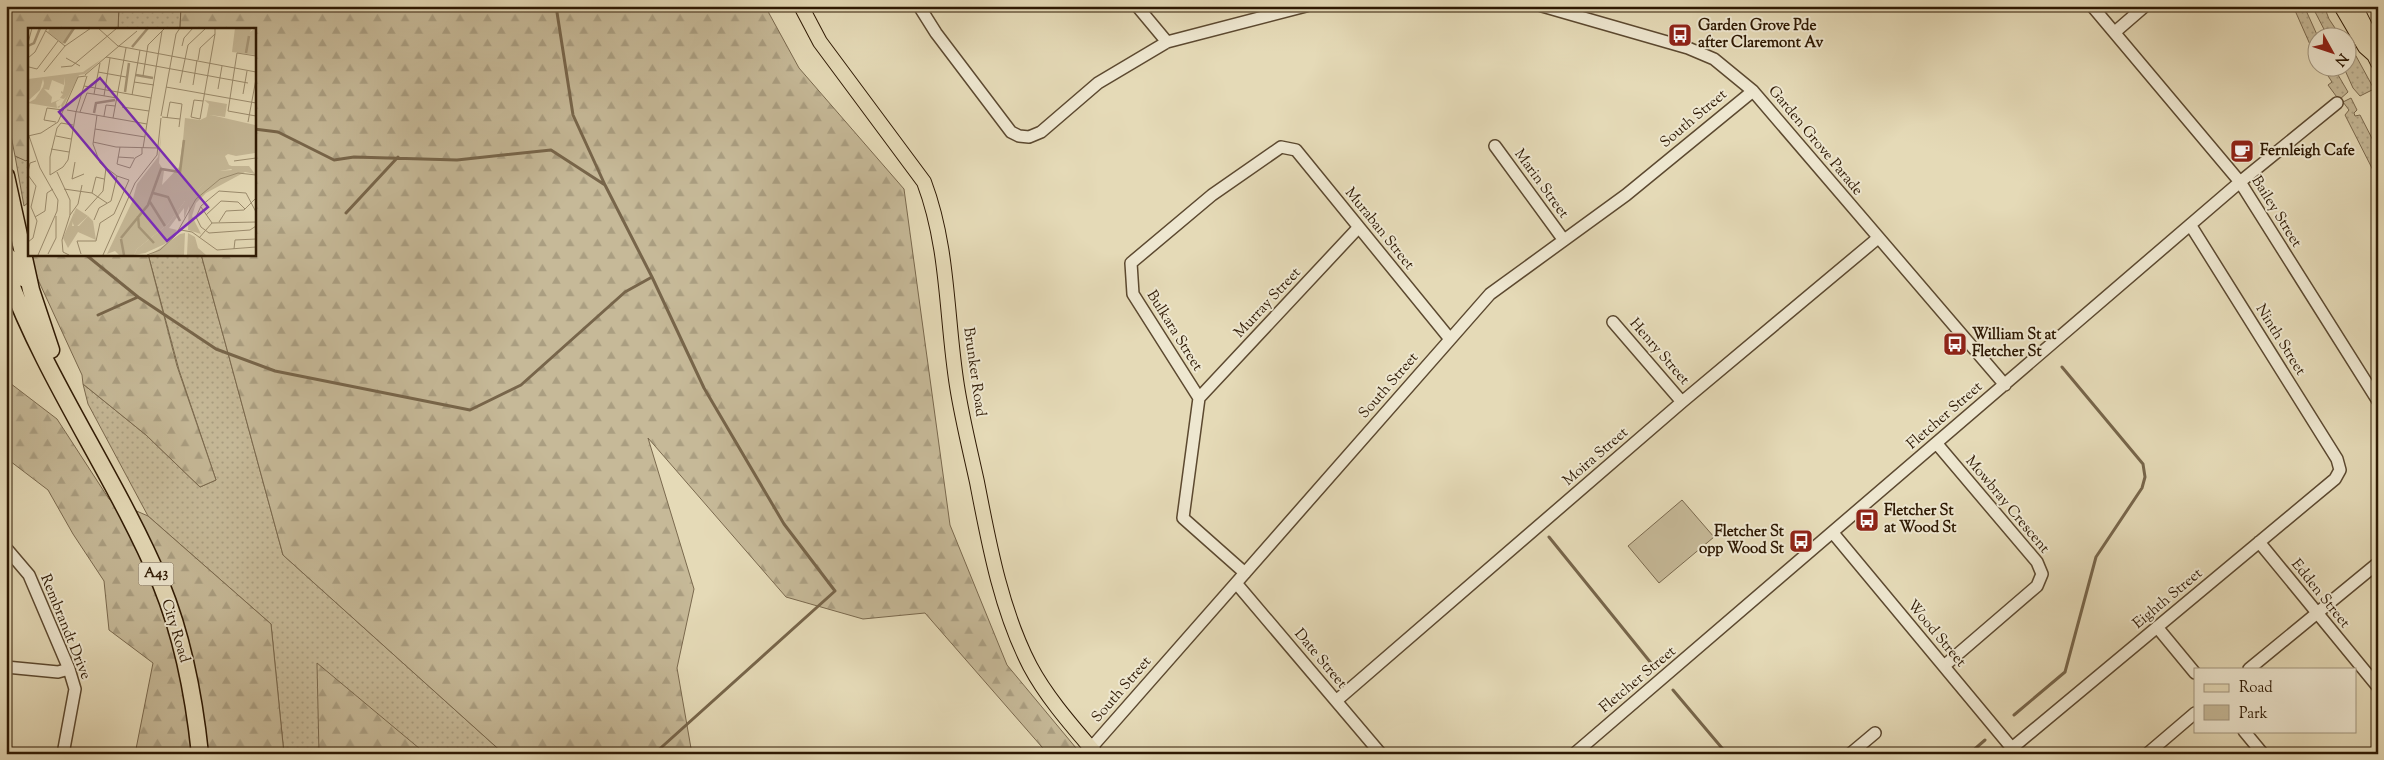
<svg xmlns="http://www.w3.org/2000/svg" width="2384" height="760" viewBox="0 0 2384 760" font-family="'Sorts Mill Goudy',serif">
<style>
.grass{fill:url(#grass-dots);stroke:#7a694e}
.forest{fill:url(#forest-firs);stroke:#7a694e}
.park{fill:#c6b998;stroke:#7a694e}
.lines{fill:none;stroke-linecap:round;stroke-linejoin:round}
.stream{stroke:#77654a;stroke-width:3}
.minor-casing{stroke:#5c4930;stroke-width:14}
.major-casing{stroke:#2e1903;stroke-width:16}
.highway-casing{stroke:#2e1903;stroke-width:19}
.minor{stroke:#eee7d0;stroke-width:11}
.major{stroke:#e5dab7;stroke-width:14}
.highway{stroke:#e5dab7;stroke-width:16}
.labels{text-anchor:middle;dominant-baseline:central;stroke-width:4;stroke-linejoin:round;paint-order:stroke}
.shield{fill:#eee7d0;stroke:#685740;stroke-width:1}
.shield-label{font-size:14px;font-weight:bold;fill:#2e1903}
.poi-label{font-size:15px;font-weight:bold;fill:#2e1903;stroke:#eee7d0;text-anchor:start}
.street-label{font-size:15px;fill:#2e1903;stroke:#eee7d0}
.inset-river{fill:none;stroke:#a7987a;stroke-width:2.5}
.inset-road{fill:none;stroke:#9c8d6f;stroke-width:1}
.view{fill:#7b2cbf;fill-opacity:0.15;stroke:#7b2cbf;stroke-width:2.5}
.inset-edge{fill:none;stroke:#2e1903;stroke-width:2.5}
</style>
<defs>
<pattern id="grass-dots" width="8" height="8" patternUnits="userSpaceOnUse" patternTransform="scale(1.25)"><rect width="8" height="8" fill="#c6b998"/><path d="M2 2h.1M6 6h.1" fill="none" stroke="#aa9e81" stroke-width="1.8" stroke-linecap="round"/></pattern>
<pattern id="forest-firs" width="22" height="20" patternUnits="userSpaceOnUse" patternTransform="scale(1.25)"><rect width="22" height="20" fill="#c6b998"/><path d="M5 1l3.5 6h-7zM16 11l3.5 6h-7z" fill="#aa9e81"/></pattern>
</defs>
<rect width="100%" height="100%" fill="#e5dab7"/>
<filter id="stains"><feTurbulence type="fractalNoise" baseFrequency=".004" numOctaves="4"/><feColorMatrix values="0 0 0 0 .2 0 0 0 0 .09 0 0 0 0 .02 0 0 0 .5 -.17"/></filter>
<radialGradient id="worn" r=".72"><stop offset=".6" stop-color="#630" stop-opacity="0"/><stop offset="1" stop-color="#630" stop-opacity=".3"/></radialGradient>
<!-- grass -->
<path class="grass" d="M 119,6 L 181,6 L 180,29 L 118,29 Z
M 2293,6 L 2304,6 L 2318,37 L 2316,38 L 2316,58 Z
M 2312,6 L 2324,6 L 2329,19 L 2341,37 L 2328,37 Z
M 2347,44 L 2356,56 L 2374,89 L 2360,96 L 2353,88 L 2344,68 L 2346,68 Z
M 2323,68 L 2334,68 L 2348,92 L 2339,100 L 2328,85 L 2332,82 Z
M 2351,98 L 2357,110 L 2354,113 L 2355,116 L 2360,115 L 2378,150 L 2378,180 L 2345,115 L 2349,110 L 2343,102 Z
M 15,156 L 26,160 L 29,158 L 29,202 L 24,206 Z
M 148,254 L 201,254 L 283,555 L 504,754 L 284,754 L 271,624 L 148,516 L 88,404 L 83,384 L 146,435 L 200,487 L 216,480 L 179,370 Z"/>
<!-- forest -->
<path class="forest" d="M 6,6 L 119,6 L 118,29 L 29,29 L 29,158 L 26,161 L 15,156 L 6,110 Z
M 181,6 L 765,6 L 799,68 L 904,189 L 950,525 L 1007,665 L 1081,754 L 1048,754 L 925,613 L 863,619 L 786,597 L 648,438 L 694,589 L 677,668 L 692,754 L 504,754 L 283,555 L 201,254 L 254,254 L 254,29 L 180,29 Z
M 31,254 L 148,254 L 177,366 L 216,480 L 200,487 L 146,435 L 83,384 L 82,375 L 34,271 Z
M 6,380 L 57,419 L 109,499 L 148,516 L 271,624 L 284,754 L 135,754 L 153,663 L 109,630 L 104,581 L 73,534 L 48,490 L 6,458 Z
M 317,663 L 426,754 L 319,754 Z"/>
<!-- park -->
<path class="park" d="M 1682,500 L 1714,537 L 1659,583 L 1628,546 Z"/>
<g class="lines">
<!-- stream -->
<path class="stream" d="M 556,6 L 573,115 L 605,185 L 652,277 L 704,388 L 784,524 L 835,591 L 654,754
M 254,129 L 278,132 L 334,160 L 354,157 L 457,160 L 551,150 L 605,185
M 346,213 L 398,157
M 85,254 L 138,297
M 98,315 L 138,297 L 216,349 L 275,371 L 470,410 L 521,385 L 625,292 L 652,277
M 1549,537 L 1651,663
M 1673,690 L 1727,754
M 2014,715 L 2065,672 L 2096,557 L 2142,488 L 2145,477 L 2143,464 L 2062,367
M 1969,754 L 1985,740"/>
<!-- minor casing -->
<g class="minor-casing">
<path id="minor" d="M 919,6 L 936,33 L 1011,132 L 1019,136 L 1029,137 L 1041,132 L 1098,83 L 1167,42 L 1306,6
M 1137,6 L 1167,42
M 1542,6 L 1688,48 L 1714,59 L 1753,91 L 2005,385
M 2092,6 L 2240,182 L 2378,401
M 2115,32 L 2145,6
M 1495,146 L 1563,239
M 1613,322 L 1682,402
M 1199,398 L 1358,228
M 1937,444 L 2037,562 L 2042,574 L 2037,586 L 1944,666
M 1833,533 L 2016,753
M 2259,542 L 2378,687
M 6,548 L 29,575 L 69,669 L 75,689 L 63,754
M 1245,573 L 1183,518 L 1199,398 L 1133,294 L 1131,263 L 1212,195 L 1281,147 L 1296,150 L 1450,339
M 1236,583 L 1381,754
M 2157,627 L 2195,673
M 6,667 L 58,672 L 69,669
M 2249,669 L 2378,563
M 1336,701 L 1682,402 L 1878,238
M 2244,731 L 2263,754
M 1091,748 L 1490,294 L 1626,195 L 1753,91
M 2012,748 L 2335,479 L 2340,470 L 2337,459 L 2191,226
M 1574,754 L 2240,182 L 2337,103
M 1850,754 L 1875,733
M 2147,754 L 2195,713"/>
</g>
<!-- major casing -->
<g class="major-casing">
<path id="major" d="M 801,6 L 820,42 L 924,182 C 949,248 946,317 957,386 C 962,418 970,450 977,482 C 989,544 1001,610 1030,666 C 1047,698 1073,727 1096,754
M 2341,6 L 2365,47 L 2374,55 L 2378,63
M 2355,6 L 2375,46 L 2374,55"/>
</g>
<!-- highway casing -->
<g class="highway-casing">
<path id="highway" d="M 6,176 L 31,290 L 51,350
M 6,254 L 23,278
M 6,271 C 46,381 116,477 161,584 C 183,638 194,696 200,754"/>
</g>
<!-- minor -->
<use href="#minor" class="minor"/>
<!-- major -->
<use href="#major" class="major"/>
<!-- highway -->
<use href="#highway" class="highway"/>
</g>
<!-- icons -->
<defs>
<g id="bus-square" transform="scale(1.25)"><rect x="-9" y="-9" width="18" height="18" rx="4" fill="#8f2418" stroke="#eee7d0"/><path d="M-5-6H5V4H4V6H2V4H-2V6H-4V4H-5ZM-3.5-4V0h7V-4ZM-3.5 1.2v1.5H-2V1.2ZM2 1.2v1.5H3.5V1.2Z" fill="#fff"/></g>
<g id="cafe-square" transform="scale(1.25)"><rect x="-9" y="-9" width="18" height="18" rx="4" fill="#8f2418" stroke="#eee7d0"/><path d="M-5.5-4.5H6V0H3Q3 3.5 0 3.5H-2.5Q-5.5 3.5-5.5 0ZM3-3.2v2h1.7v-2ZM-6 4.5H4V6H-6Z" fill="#fff"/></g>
</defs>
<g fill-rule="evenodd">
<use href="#bus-square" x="1680" y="35"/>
<use href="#cafe-square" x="2242" y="151"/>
<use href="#bus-square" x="1955" y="344"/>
<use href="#bus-square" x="1867" y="520"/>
<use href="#bus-square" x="1801" y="541"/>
</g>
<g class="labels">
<!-- shield labels -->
<rect class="shield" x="138.5" y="562.5" width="35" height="23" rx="4"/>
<g class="shield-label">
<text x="156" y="574">A43</text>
</g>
<!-- poi labels -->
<g class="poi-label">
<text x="1698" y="26">Garden Grove Pde<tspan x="1698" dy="17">after Claremont Av</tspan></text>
<text x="2260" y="151">Fernleigh Cafe</text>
<text x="1972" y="335">William St at<tspan x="1972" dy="17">Fletcher St</tspan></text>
<text x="1884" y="511">Fletcher St<tspan x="1884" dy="17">at Wood St</tspan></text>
<text x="1784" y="532" text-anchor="end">Fletcher St<tspan x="1784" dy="17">opp Wood St</tspan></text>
</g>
<!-- street labels -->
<g class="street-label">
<text transform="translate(1694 119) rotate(-40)">South Street</text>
<text transform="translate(1815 141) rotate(50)">Garden Grove Parade</text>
<text transform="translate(1541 184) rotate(54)">Marin Street</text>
<text transform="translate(2276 212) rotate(58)">Bailey Street</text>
<text transform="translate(1379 229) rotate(51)">Muraban Street</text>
<text transform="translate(1268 303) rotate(-47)">Murray Street</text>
<text transform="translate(1174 331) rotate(58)">Bulkara Street</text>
<text transform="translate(2280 340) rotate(58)">Ninth Street</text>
<text transform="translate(1659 352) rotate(49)">Henry Street</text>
<text transform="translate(974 372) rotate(82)">Brunker Road</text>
<text transform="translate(1389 386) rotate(-49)">South Street</text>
<text transform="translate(1945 416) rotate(-41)">Fletcher Street</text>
<text transform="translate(1596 457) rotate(-41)">Moira Street</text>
<text transform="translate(2007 505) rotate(50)">Mowbray Crescent</text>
<text transform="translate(2320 594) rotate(51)">Edden Street</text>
<text transform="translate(2168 599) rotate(-40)">Eighth Street</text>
<text transform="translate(65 627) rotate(68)">Rembrandt Drive</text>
<text transform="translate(175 631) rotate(73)">City Road</text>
<text transform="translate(1936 634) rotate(50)">Wood Street</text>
<text transform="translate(1320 659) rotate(50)">Date Street</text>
<text transform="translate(1638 680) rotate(-40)">Fletcher Street</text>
<text transform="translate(1122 690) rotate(-49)">South Street</text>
</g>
</g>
<!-- overview -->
<g transform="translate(28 28)">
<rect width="228" height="228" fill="#e5dab7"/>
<path d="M 74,31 L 57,46 L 51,47 L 34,81 L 33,77 L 31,80 L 29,79 L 33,77 L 39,67 L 36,71 L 32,70 L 35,66 L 33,65 L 33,63 L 35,64 L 37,55 L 37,49 L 36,57 L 24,52 L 21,62 L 16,61 L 24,69 L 23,75 L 33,71 L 28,74 L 29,80 L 0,75 L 7,71 L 15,59 L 16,55 L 15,51 L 12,62 L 0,73 L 0,51 L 55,44 ZM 183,87 L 227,97 L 227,125 L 208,128 L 200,126 L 197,128 L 201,137 L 209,140 L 192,143 L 166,165 L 156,191 L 156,180 L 141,200 L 149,202 L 147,205 L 117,225 L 106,227 L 109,221 L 140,196 L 157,173 L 157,148 L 152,145 L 157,90 L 172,92 Z" fill="#c6b998"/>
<path d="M 133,107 L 131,135 L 136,143 L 134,157 L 151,139 L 155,112 L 155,143 L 160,145 L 157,173 L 140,196 L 109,221 L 106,227 L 91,227 L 87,223 L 79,226 L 104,174 L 109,156 L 130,129 ZM 201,138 L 221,138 L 227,146 L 217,144 L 178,165 L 168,175 L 164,188 L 173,206 L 160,202 L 161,170 L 190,143 L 204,142 ZM 165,140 L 173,143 L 178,151 L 161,166 L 162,142 ZM 47,182 L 44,198 L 51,198 L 60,188 L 65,193 L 68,212 L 50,204 L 40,220 L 35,210 ZM 138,203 L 147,205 L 137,216 L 117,225 L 119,219 ZM 157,205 L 156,227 L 122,227 L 152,206 ZM 160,205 L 167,209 L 170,220 L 178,227 L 159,227 Z" fill="#c6b998"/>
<path d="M 22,0 L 46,0 L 35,16 L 20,4 ZM 207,0 L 224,0 L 222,4 L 227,0 L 227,27 L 204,24 ZM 176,72 L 199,76 L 197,89 L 183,87 L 178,91 L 181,76 ZM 48,180 L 60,188 L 47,200 L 44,193 Z" fill="#c6b998"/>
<path class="inset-river" d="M 36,15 L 46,0M 0,18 L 6,15 L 12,0M 104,19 L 120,0M 218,25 L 221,8M 108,47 L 125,50M 97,64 L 101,35M 66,85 L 68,75 L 87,72M 125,165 L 140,169 L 152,193M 122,174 L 137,198M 110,188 L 111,199 L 126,215M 93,210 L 120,177 L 133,141 L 152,144 L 156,112M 93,211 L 96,227"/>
<path class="inset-road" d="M 70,0 L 90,18 L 228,44M 18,3 L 37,18M 0,15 L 4,0M 91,18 L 109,3M 154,18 L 156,10 L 165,0M 228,28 L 209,25 L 200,83 L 228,88M 78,29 L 220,55M 0,30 L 7,24 L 19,0M 38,30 L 52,38M 170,32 L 172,20 L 187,6M 1,39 L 9,41 L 30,13M 33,39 L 44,38 L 89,0M 16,44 L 37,18 L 63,0M 70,44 L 98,49M 57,47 L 91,18M 115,48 L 120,17 L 137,0M 106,54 L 126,57M 152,55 L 160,17 L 178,0M 165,57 L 169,32M 56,58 L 123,70M 138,59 L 228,75M 190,61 L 194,38M 66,66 L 72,35M 215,66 L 219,43M 104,67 L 112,22M 76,68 L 82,30M 175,73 L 166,72 L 163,89 L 172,91 L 187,6 L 187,0M 94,79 L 121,83M 39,82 L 119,96M 52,84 L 59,65 L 89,70M 76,88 L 78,77 L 87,78M 133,88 L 148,6 L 152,0M 134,89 L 152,91M 85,90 L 98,20M 139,90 L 142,74 L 154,76 L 151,99M 28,94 L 16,92 L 19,80 L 35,82M 220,94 L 228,51M 45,97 L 33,95 L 29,100 L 22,129 L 22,147 L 35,139 L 40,132 L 48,84 L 59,48M 67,101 L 117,109M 0,105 L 12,140 L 30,172 L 29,183 L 10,227M 0,108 L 13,105 L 30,94 L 50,49 L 58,48M 28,108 L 43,111M 65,114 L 88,119 L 130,120M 92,119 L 89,136 L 102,140 L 107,130 L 114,126 L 114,120M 115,120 L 134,3M 23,121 L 41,124M 90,129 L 106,130M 206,133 L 228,130M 47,134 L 44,151 L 56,146M 0,144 L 2,135 L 8,133M 29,144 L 42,172 L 42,187 L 34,212 L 35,224 L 41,227M 0,147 L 8,158 L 3,179 L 9,193 L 5,210 L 0,214M 36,161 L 64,165 L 79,175M 64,165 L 68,149 L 76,151M 173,179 L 184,195M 57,183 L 75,163 L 78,140M 228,184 L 218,165 L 191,163 L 173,178 L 168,189 L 173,199 L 181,205 L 222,202 L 228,198M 42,187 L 50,176 L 54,157M 178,187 L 193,173 L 210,174 L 217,181M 7,189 L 17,183 L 19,165 L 25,161M 66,192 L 71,180 L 83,173 L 89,148M 191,194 L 198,183 L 216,182 L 228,170M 153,202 L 164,204 L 189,222 L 228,219M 171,210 L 184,195 L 228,194M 206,221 L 207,212 L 228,211M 20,226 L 28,210 L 28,188M 53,226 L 49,213 L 68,213 L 72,195 L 86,186 L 101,152 L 89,148 L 72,135 L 65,116 L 69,87M 75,227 L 107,155 L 129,127 L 133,90M 119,227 L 132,222 L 147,208 L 168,171 L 192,151 L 210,145 L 228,147"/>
<path class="view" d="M 72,50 L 180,179 L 139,213 L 31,84 Z"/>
<rect width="228" height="228" class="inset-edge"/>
</g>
<!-- margin -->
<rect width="2384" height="760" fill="none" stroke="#e5dab7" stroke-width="25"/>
<rect x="8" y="8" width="2369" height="745" fill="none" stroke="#2e1903" stroke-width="2.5"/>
<rect x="12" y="12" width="2359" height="735" fill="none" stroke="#2e1903"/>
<!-- legend -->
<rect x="2194" y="668" width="162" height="65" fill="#eee7d0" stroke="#a1957e"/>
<rect x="2204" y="684" width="25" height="8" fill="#e5dab7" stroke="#a1957e"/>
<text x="2239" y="692" font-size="15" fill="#2e1903">Road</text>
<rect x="2204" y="705" width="25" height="15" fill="#c6b998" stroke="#a1957e"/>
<text x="2239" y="718" font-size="15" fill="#2e1903">Park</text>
<!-- north arrow -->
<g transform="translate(2332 52) rotate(130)"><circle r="24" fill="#eee7d0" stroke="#a1957e"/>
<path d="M0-4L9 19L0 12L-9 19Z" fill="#8f2418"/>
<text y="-8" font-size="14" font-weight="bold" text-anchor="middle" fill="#2e1903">N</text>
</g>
<rect width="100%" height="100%" filter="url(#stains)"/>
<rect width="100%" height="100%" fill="url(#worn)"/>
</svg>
